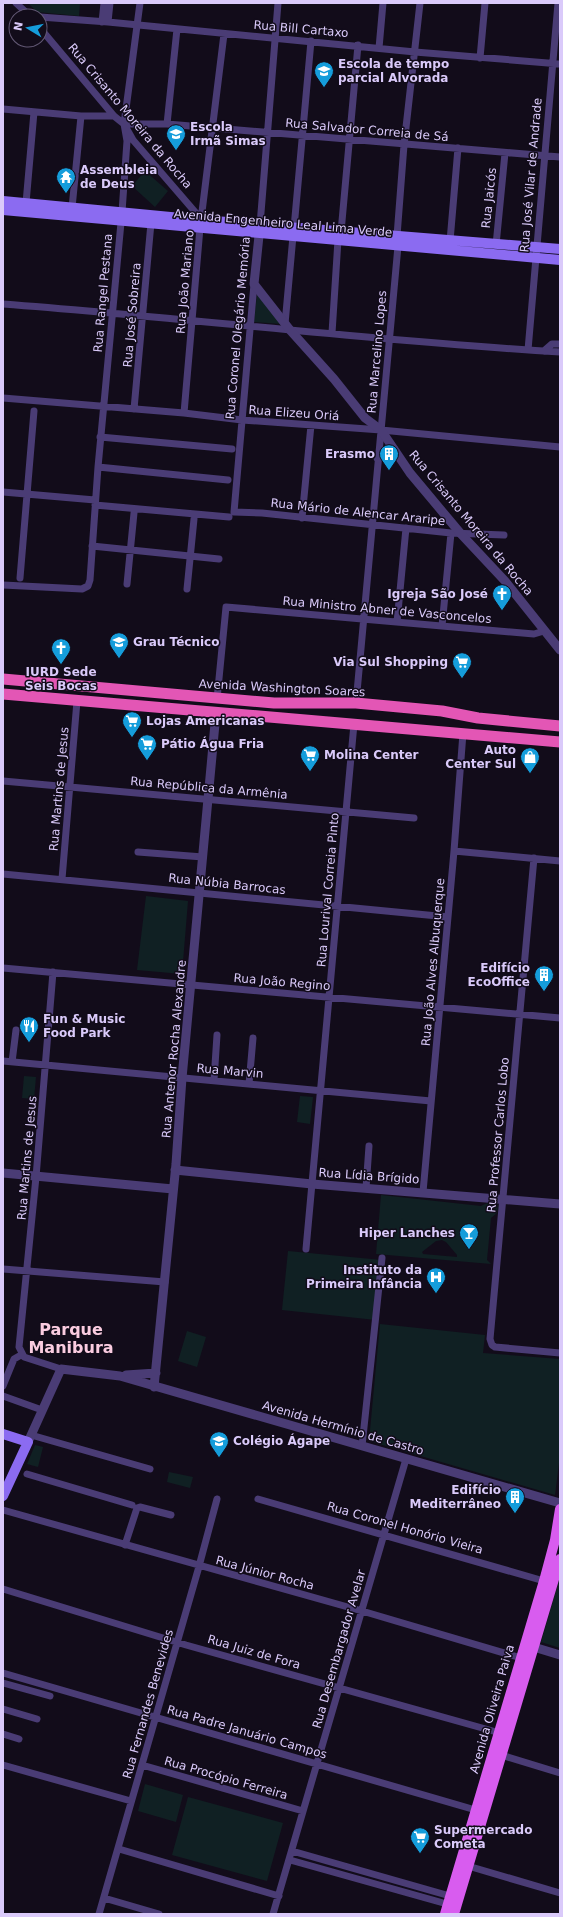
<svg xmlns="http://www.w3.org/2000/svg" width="563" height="1917" viewBox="0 0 563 1917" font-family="'DejaVu Sans',sans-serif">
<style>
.green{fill:#102023;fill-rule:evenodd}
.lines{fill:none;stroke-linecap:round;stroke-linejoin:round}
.minor{stroke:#4a3c75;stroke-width:7}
.tertiary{stroke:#4a3c75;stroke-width:9}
.secondary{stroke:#8b6bf1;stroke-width:10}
.primary{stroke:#d85cef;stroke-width:10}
.trunk{stroke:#e356b5;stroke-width:11}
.labels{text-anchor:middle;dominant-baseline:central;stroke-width:3;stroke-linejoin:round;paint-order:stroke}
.street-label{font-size:12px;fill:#dacafa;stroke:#120c1a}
.poi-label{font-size:12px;font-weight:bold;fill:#dacafa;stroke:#120c1a;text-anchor:start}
.district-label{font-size:16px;font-weight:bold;fill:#facce0;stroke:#120c1a}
</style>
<rect width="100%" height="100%" fill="#120c1a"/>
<!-- green -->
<path class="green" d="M 28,3 L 80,3 L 79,16 L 37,12 Z
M 145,171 L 168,191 L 155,207 L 132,186 Z
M 257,294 L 281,324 L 254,322 Z
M 146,896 L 188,901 L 182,974 L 137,970 Z
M 24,1076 L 36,1077 L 34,1099 L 22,1098 Z
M 300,1096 L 313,1097 L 310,1124 L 297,1122 Z
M 381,1195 L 481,1206 C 486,1203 493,1201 498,1205 L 497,1213 L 491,1218 L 487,1260 L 491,1264 L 376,1254 ZM 442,1240 L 446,1242 L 457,1255 L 457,1257 L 423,1254 L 422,1252 L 436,1241 Z
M 288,1251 L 382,1260 L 376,1320 L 282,1310 Z
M 380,1324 L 485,1335 L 483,1353 L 560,1359 L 560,1455 L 555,1495 L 369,1441 Z
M 187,1331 L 206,1337 L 197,1367 L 178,1361 Z
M 35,1445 L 43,1447 L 38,1467 L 27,1464 Z
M 169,1472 L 193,1477 L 190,1488 L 167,1482 Z
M 560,1577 L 560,1648 L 541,1642 Z
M 145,1784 L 183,1795 L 176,1822 L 138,1811 Z
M 188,1797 L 283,1823 L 267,1881 L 172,1855 Z"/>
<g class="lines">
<!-- minor -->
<path class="minor" d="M 16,3 L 30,16
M 40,17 L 108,22 L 415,52 L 560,64
M 102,22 L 104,3
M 108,22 L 110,3
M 40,28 L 114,116 L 124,124 L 133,140 L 202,220
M 379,48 L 383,3
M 480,58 L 485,3
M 3,109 L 81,116 L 114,116
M 124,124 L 167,124 L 560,157
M 167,124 L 177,29
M 26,203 L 34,112
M 72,208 L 81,116
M 260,225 L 278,3
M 294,228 L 311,41
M 341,232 L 358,45
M 450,241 L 458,148
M 496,245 L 505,153
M 254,284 L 234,512 L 262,513 L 451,533 L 504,535
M 3,304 C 189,318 374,341 560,352
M 285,324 L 293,236
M 332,333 L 338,240
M 528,350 L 558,3
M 544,351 L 552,344 L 560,344
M 3,398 L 184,413 L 242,420 L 381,430 L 560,447
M 134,409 L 151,223
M 184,413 L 200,228 L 224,34
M 100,437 L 232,449
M 98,467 L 228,480
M 3,492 L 95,500
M 95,505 L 229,517
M 302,518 L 311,425
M 92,546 L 219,559
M 20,578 L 34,411
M 127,584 L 134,513
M 3,585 L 82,589 L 88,586 L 90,580 L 98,467 L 122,212 L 127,141 L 124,124 L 140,3
M 187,589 L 194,519
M 397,622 L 406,528
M 442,626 L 451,533
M 217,699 L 226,607 L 534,634 L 544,631
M 356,703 L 398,246 L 397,236 L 404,145 L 420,3
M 3,781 L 414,818
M 454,851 L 560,861
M 138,852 L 203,857
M 534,858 L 490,1339 L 492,1345 L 495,1347 L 560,1353
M 3,874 L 448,917
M 62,879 L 77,701
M 3,968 L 560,1018
M 53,972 L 36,1177 L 19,1347 L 24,1357 L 61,1369
M 3,1061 L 431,1101
M 12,1062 L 16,1030
M 214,1080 L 217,1035
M 249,1084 L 253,1038
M 366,1188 L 369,1146
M 423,1192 L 454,851 L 463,733
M 306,1249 L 354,724
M 3,1269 L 165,1282
M 3,1386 L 14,1359 L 21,1355
M 3,1396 L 42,1410
M 31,1435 L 150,1469
M 362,1446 L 382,1258
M 27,1474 L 132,1505
M 258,1499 L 544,1581
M 3,1510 L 362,1611 L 521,1658
M 125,1545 L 137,1508 L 140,1507 L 171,1515
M 3,1589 L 186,1645 L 500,1733
M 3,1673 L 479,1811
M 3,1683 L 50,1696
M 3,1709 L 37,1719
M 3,1734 L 19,1739
M 501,1755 L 560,1773
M 3,1765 L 131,1801
M 142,1765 L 303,1811
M 119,1849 L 279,1896
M 292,1851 L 450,1896
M 290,1860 L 447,1904
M 468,1866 L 560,1893
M 104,1898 L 159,1914
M 99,1914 L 198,1570 L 217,1499
M 273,1914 L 406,1459"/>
<!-- tertiary -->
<path class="tertiary" d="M 260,226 L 254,284 L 290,330 L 334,379 L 365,418 L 381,430 L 410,473 L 461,534 L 505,581 L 560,650
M 378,458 L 387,451 L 394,449
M 175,1170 L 312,1184 L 560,1204
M 3,1173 L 173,1189
M 126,1375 L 156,1373
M 154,1387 L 176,1164 L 182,1078 L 216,713
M 28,1442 L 61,1369 L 120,1376 L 560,1503
M 527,1645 L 560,1655"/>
<!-- secondary -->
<path class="secondary" d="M 3,201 L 202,220 L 560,249
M 3,210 L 560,260
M 3,1434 L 28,1442 L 3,1496"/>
<!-- primary -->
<path class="primary" d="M 445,1914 L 544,1581 L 555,1540 L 560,1509
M 454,1914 L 560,1559"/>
<!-- trunk -->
<path class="trunk" d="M 3,679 L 274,703 L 356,703 L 442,711 L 478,718 L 560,726
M 3,694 L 560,742"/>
</g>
<!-- icons -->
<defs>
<g id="school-pin" transform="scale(1)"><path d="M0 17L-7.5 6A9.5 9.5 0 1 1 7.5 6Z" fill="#159ddb" stroke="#120c1a"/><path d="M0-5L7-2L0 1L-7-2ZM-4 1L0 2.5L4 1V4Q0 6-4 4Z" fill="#fff"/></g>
<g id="temple-pin" transform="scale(1)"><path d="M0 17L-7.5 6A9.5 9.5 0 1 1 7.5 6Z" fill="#159ddb" stroke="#120c1a"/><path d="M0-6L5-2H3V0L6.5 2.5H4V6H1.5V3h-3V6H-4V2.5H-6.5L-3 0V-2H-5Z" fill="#fff"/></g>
<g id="building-pin" transform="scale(1)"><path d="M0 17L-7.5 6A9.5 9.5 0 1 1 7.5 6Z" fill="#159ddb" stroke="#120c1a"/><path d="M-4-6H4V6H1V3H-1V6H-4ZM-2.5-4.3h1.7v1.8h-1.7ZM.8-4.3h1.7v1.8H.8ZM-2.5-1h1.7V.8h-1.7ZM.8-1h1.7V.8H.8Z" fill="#fff"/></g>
<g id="church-pin" transform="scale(1)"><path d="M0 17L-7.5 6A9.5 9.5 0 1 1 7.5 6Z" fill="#159ddb" stroke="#120c1a"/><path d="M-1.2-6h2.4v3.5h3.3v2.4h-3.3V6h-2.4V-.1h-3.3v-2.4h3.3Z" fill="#fff"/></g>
<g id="university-pin" transform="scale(1)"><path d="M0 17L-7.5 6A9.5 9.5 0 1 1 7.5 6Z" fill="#159ddb" stroke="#120c1a"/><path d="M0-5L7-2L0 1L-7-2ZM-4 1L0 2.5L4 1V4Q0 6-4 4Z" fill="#fff"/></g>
<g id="supermarket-pin" transform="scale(1)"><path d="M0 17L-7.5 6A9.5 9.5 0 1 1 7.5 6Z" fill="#159ddb" stroke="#120c1a"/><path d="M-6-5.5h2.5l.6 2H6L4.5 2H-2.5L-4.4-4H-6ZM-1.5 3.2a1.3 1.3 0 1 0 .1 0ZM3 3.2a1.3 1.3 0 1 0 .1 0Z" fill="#fff"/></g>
<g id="shop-pin" transform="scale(1)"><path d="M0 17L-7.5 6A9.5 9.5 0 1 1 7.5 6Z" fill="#159ddb" stroke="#120c1a"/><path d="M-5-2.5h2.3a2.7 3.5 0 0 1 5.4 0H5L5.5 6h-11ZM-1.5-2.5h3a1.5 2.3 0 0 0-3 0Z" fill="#fff"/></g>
<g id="restaurant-pin" transform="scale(1)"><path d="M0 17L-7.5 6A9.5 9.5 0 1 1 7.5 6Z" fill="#159ddb" stroke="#120c1a"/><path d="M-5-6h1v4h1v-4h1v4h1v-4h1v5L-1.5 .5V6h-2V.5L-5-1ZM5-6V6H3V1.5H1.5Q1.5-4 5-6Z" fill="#fff"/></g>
<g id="bar-pin" transform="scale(1)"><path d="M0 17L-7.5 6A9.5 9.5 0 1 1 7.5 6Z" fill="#159ddb" stroke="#120c1a"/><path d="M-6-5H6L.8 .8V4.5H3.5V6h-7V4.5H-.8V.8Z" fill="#fff"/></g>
<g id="hospital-pin" transform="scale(1)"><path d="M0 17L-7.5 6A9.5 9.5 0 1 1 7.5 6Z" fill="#159ddb" stroke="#120c1a"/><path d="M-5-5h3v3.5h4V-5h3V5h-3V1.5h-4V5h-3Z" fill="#fff"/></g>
</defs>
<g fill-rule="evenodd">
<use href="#school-pin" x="324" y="71"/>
<use href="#school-pin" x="176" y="134"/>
<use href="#temple-pin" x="66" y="177"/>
<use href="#building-pin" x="389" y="454"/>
<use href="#church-pin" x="502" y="594"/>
<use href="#university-pin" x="119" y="642"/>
<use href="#church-pin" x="61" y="648"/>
<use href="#supermarket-pin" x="462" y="662"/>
<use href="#supermarket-pin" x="132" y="721"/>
<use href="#supermarket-pin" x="147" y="744"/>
<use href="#supermarket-pin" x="310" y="755"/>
<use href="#shop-pin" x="530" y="757"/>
<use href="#building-pin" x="544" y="975"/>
<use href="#restaurant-pin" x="29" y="1026"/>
<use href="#bar-pin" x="469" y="1233"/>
<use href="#hospital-pin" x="436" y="1277"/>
<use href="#school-pin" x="219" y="1441"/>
<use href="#building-pin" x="515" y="1497"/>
<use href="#supermarket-pin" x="420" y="1837"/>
</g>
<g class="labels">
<!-- street labels -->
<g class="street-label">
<text transform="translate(301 29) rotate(5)">Rua Bill Cartaxo</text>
<text transform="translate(130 116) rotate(50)">Rua Crisanto Moreira da Rocha</text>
<text transform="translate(367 130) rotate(5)">Rua Salvador Correia de Sá</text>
<text transform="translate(531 175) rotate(-85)">Rua José Vilar de Andrade</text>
<text transform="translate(489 198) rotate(-84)">Rua Jaicós</text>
<text transform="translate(283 223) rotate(5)">Avenida Engenheiro Leal Lima Verde</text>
<text transform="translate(185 282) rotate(-85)">Rua João Mariano</text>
<text transform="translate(103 293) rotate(-85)">Rua Rangel Pestana</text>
<text transform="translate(132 315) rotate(-85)">Rua José Sobreira</text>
<text transform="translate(238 328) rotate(-85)">Rua Coronel Olegário Memória</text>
<text transform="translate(377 352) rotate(-85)">Rua Marcelino Lopes</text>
<text transform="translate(294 413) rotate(4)">Rua Elizeu Oriá</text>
<text transform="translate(358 512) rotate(6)">Rua Mário de Alencar Araripe</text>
<text transform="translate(471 523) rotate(50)">Rua Crisanto Moreira da Rocha</text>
<text transform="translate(387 610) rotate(5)">Rua Ministro Abner de Vasconcelos</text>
<text transform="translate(282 688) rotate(3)">Avenida Washington Soares</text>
<text transform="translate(209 788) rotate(5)">Rua República da Armênia</text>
<text transform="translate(59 789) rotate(-85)">Rua Martins de Jesus</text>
<text transform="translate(227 884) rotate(6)">Rua Núbia Barrocas</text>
<text transform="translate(328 890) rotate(-85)">Rua Lourival Correia Pìnto</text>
<text transform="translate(433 962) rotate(-85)">Rua João Alves Albuquerque</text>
<text transform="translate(282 982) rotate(5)">Rua João Regino</text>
<text transform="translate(174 1049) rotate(-85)">Rua Antenor Rocha Alexandre</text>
<text transform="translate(230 1071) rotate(5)">Rua Marvin</text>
<text transform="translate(498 1135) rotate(-85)">Rua Professor Carlos Lobo</text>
<text transform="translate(27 1158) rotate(-85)">Rua Martins de Jesus</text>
<text transform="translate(369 1176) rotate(4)">Rua Lídia Brígido</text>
<text transform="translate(343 1428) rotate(16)">Avenida Hermínio de Castro</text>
<text transform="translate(405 1528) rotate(16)">Rua Coronel Honório Vieira</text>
<text transform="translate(265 1573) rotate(15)">Rua Júnior Rocha</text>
<text transform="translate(339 1649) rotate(-74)">Rua Desembargador Avelar</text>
<text transform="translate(254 1652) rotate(16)">Rua Juiz de Fora</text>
<text transform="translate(148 1704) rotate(-74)">Rua Fernandes Benevides</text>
<text transform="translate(492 1709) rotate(-74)">Avenida Oliveira Paiva</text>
<text transform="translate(247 1732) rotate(16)">Rua Padre Januário Campos</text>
<text transform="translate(226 1778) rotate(16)">Rua Procópio Ferreira</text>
</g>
<!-- poi labels -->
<g class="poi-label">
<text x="338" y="64">Escola de tempo<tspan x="338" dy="14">parcial Alvorada</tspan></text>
<text x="190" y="127">Escola<tspan x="190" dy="14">Irmã Simas</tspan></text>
<text x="80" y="170">Assembleia<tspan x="80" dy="14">de Deus</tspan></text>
<text x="375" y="454" text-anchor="end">Erasmo</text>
<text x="488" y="594" text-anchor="end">Igreja São José</text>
<text x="133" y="642">Grau Técnico</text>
<text x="448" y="662" text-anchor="end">Via Sul Shopping</text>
<text x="61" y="672" text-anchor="middle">IURD Sede<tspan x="61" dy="14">Seis Bocas</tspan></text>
<text x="146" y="721">Lojas Americanas</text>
<text x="161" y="744">Pátio Água Fria</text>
<text x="516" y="750" text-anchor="end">Auto<tspan x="516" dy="14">Center Sul</tspan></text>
<text x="324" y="755">Molina Center</text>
<text x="530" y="968" text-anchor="end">Edifício<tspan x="530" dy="14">EcoOffice</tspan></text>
<text x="43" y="1019">Fun &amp; Music<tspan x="43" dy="14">Food Park</tspan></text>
<text x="455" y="1233" text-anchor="end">Hiper Lanches</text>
<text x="422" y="1270" text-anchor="end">Instituto da<tspan x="422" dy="14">Primeira Infância</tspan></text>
<text x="233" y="1441">Colégio Ágape</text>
<text x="501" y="1490" text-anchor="end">Edifício<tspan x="501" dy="14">Mediterrâneo</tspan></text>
<text x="434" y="1830">Supermercado<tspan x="434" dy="14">Cometa</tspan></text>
</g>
<!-- district labels -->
<g class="district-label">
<text x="71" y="1329">Parque<tspan x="71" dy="18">Manibura</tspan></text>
</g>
</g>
<!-- border -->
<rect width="563" height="1917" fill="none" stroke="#dacafa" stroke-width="8"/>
<!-- north arrow -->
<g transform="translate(28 28) rotate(280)"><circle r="19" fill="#120c1a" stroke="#625874"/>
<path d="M0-3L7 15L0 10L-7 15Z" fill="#159ddb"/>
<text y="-6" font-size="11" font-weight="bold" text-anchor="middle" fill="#dacafa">N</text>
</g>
</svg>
